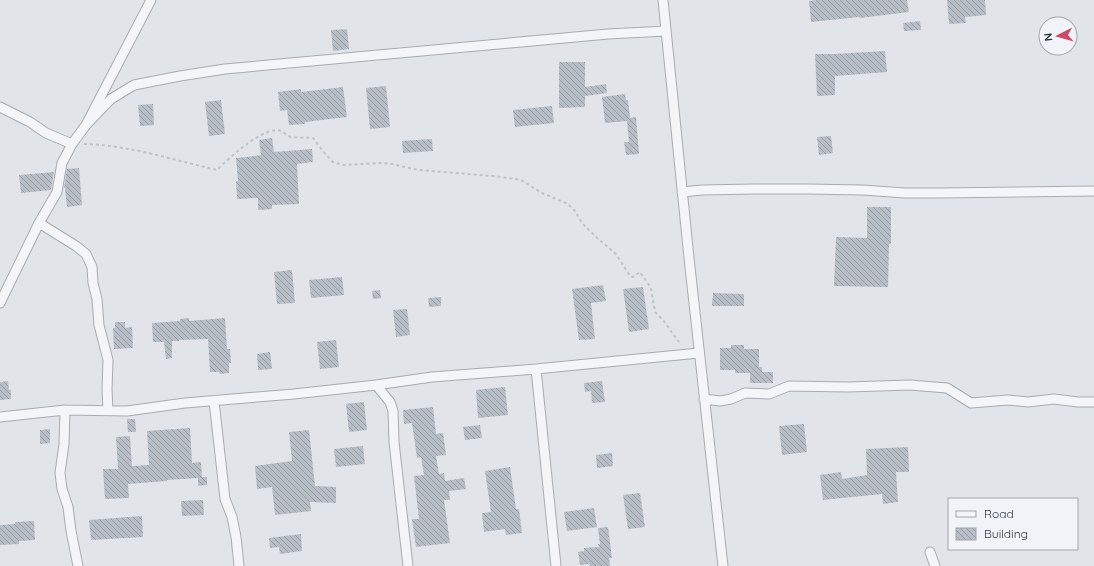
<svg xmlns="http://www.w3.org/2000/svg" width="1094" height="566" viewBox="0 0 1094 566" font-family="Quicksand,sans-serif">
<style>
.building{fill:url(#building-back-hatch)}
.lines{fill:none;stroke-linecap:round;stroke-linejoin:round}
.minor-casing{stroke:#a6acb3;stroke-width:11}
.path{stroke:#bec3c8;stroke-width:2;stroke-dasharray:3 3;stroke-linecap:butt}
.minor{stroke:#f3f5f8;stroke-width:9}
</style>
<defs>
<pattern id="building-back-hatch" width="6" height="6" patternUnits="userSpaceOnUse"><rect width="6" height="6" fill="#b8bec6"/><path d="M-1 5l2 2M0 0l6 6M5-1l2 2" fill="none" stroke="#969ba2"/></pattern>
</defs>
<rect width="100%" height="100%" fill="#e1e5e9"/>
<!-- building -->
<path class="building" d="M 817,0 L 907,0 L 909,12 L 860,18 L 859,17 L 811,22 L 809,1 Z
M 947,0 L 985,0 L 986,15 L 965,17 L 966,23 L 949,24 Z
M 920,21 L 921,30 L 904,31 L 903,23 Z
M 347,29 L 349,49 L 333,51 L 331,30 Z
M 885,51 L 887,72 L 835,76 L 835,95 L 817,96 L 815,54 L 834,54 Z
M 559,62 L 585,62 L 585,87 L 606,84 L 607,93 L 585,96 L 585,107 L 559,108 Z
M 386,86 L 390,127 L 370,129 L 366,88 Z
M 343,87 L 347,117 L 305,122 L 305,124 L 289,125 L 287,110 L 280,111 L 278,92 L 301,89 L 301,92 Z
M 625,94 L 626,100 L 628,100 L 630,118 L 636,117 L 639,154 L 626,155 L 624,142 L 629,142 L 627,121 L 605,123 L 602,97 Z
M 221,100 L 225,134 L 209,136 L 205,102 Z
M 153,104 L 154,125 L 140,126 L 138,105 Z
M 552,106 L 554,123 L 515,127 L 513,110 Z
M 831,136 L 833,153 L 819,155 L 817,137 Z
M 272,138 L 274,152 L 312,149 L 313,162 L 297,164 L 299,204 L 272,205 L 272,209 L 258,210 L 258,198 L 237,199 L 236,181 L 238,181 L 236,158 L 255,156 L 254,156 L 261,155 L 259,140 Z
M 432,139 L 433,151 L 403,153 L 402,141 Z
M 79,168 L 82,205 L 67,207 L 65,188 L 64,188 L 67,169 Z
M 54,172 L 51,190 L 21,193 L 19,175 Z
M 867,207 L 891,207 L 891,244 L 889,244 L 888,287 L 834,286 L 836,237 L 867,238 Z
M 292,270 L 295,303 L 277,304 L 274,272 Z
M 342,277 L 344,295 L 311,298 L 309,280 Z
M 603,285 L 606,301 L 591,303 L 595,339 L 579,340 L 572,289 Z
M 643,287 L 649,329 L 629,332 L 623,289 Z
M 380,290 L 381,298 L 373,299 L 372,291 Z
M 713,293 L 744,294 L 744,306 L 712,306 Z
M 441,297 L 441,306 L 429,307 L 428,298 Z
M 407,309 L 410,335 L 396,337 L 393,310 Z
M 189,318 L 189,321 L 225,318 L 227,349 L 230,349 L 231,363 L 229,363 L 229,373 L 220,374 L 219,372 L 210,372 L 208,339 L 179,340 L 179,341 L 172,341 L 172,358 L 166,359 L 164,342 L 153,342 L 152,323 L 180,321 L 180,319 Z
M 115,322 L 125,322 L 125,328 L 132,327 L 133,348 L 114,349 L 113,328 L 115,328 Z
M 336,340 L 339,367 L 320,369 L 317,342 Z
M 731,345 L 744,345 L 744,349 L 759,349 L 759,367 L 762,367 L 762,372 L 773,372 L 773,383 L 750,383 L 750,373 L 735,373 L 735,370 L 720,370 L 720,348 L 731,348 Z
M 270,352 L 272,369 L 258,370 L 257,354 Z
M 8,381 L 9,390 L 11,390 L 11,399 L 0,400 L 0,382 Z
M 602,381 L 605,402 L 592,403 L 591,391 L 585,392 L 584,383 Z
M 505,387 L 508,415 L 478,418 L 476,390 Z
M 364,402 L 367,430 L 349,432 L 346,404 Z
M 433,407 L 436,434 L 443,433 L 446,455 L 436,456 L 439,474 L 444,473 L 445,481 L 464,478 L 466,489 L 449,491 L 450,500 L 444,500 L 450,543 L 416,547 L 412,519 L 419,519 L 414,476 L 424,475 L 421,457 L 417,458 L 412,423 L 404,424 L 403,410 Z
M 127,419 L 135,419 L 136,432 L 128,432 Z
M 804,424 L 807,452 L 782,455 L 779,426 Z
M 480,425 L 482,438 L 465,440 L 463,427 Z
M 190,428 L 192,463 L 201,462 L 202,477 L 207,477 L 207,485 L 198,486 L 198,478 L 167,480 L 167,481 L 128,484 L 129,498 L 105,499 L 103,469 L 118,469 L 116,437 L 130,436 L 132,466 L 149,465 L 147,431 Z
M 50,429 L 50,443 L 40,444 L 40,430 Z
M 309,430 L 315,486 L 336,487 L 336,503 L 310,502 L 311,511 L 275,515 L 272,487 L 257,489 L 255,466 L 292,461 L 289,432 Z
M 363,446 L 365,464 L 336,467 L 334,449 Z
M 908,447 L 909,472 L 896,472 L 898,502 L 883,504 L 882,494 L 823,500 L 820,475 L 841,472 L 842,479 L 867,475 L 866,449 Z
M 612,453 L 613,466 L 597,468 L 596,455 Z
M 510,467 L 516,509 L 519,509 L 522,533 L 506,535 L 505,529 L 484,532 L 482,513 L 491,512 L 485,471 Z
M 640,493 L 645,527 L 628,529 L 623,495 Z
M 203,500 L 204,515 L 182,516 L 181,501 Z
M 594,508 L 597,527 L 567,531 L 564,512 Z
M 142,516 L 143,537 L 91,540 L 89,520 Z
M 34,521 L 35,540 L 19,541 L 19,544 L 0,545 L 0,525 L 15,524 L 15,522 Z
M 608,527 L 612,558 L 609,558 L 610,566 L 590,566 L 589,564 L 580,565 L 578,552 L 584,551 L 584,548 L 599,547 L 598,544 L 600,544 L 598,528 Z
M 301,534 L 302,551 L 280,554 L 279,547 L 270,548 L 269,538 Z"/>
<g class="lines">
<!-- minor casing -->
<g class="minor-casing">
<path id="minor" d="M 663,0 L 689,258 L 723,566
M 0,107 L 30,122 L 46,133 L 72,144
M 86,125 L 111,99 L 134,85 L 180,76 L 225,69 L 608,34 L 666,31
M 682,192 L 702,190 L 754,189 L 808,189 L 863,190 L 905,193 L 940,193 L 1094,191
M 39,223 L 76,246 L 86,254 L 92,267 L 93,283 L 97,299 L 99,325 L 108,360 L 107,389 L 108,410
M 0,303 L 39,223 L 57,192 L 62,163 L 72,144 L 86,125 L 151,0
M 536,369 L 556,566
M 376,385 L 390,402 L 393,411 L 394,442 L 408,566
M 704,399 L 720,401 L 731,399 L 745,393 L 769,394 L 789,386 L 848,387 L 910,385 L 947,388 L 971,403 L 1008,400 L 1028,402 L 1054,399 L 1078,402 L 1094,402
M 214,401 L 225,499 L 232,517 L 236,537 L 239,566
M 65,410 L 64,444 L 60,473 L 62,489 L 68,507 L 71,531 L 78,566
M 0,417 L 65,410 L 127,411 L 185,403 L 294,394 L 376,385 L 432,377 L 536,369 L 699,353
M 930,552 L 935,566"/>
</g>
<!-- path -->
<path class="path" d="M 84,144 C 129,145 173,160 217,170 C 228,159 264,125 281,131 C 284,132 287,136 291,137 C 298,138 306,137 313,138 L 322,150 L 333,162 L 343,165 L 383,163 L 392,164 L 400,166 L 419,170 L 502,177 L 521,180 L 542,193 L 568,204 L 575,211 L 582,223 L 595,236 L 616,254 L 630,276 L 633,277 L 640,272 L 651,288 L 655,312 L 663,320 L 681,345"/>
<!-- minor -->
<use href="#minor" class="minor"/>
</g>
<!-- legend -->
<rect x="948" y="498" width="130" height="52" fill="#f0f3f7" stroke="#a0a7ae"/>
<rect x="956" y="511" width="20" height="6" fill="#f3f5f8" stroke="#a0a7ae"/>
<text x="984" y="518" font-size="12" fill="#293441">Road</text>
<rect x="956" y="528" width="20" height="12" fill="url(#building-back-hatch)" stroke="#a0a7ae"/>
<text x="984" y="538" font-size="12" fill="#293441">Building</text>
<!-- north arrow -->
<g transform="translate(1058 36) rotate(264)"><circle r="19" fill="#f0f3f7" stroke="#a0a7ae"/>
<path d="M0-3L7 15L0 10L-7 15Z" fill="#cd4766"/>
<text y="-6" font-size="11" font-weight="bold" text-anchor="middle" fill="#293441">N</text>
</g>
</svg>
